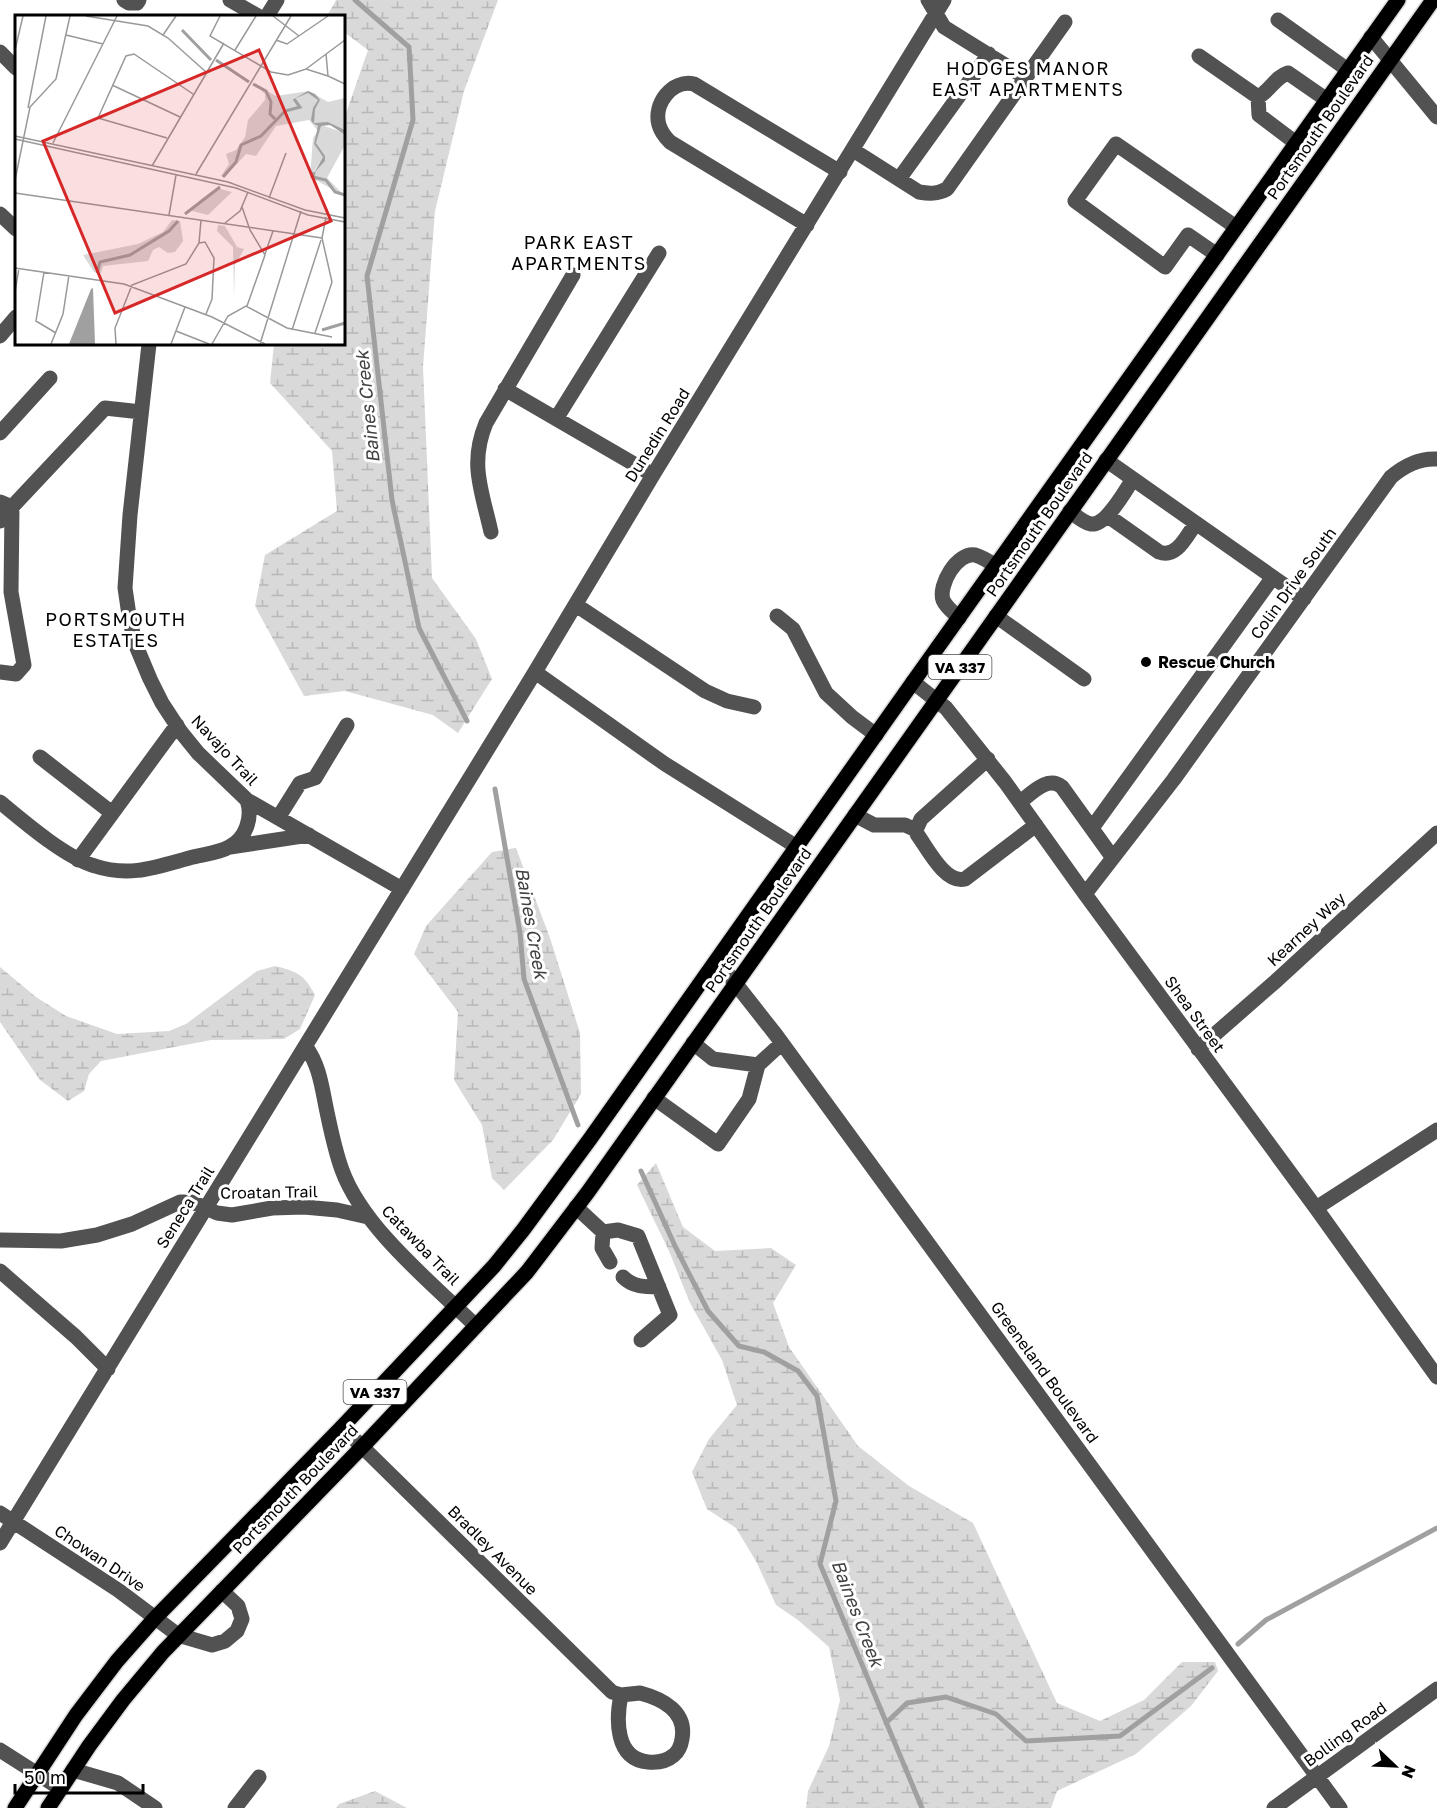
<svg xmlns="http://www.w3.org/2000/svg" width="1437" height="1808" viewBox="0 0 1437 1808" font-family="'Golos Text',sans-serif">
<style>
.wetland{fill:url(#wetland-marsh)}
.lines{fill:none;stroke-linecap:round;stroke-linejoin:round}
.stream{stroke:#a0a0a0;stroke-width:5}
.major-casing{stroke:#dbdbdb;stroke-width:18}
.minor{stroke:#525252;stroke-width:15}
.major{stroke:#000;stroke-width:15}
.poi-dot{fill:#000;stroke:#fff;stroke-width:2}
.labels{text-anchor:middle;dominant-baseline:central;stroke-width:6;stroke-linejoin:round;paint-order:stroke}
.shield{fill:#fff;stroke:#4c4c4c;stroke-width:1.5}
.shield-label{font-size:15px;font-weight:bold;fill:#000}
.street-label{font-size:16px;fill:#000;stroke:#fff}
.poi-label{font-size:16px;font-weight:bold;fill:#000;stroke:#fff;text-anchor:start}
.neighbourhood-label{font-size:18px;letter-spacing:1.5px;fill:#000;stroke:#fff}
.water-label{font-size:18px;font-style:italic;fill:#414141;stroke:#fff}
.inset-river{fill:none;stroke:#a0a0a0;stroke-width:3}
.inset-road{fill:none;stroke:#999;stroke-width:1.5}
.view{fill:#d62828;fill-opacity:0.15;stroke:#d62828;stroke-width:3}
.inset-edge{fill:none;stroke:#000;stroke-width:3}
</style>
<defs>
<pattern id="wetland-marsh" width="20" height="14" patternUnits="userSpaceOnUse" patternTransform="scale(1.5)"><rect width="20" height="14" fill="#d9d9d9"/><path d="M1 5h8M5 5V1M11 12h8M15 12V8" fill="none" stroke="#b8b8b8"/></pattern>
</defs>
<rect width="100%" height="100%" fill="#fff"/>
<!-- wetland -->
<path class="wetland" d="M 336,0 L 498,0 L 464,91 L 435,211 L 423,367 L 432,578 L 476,639 L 492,679 L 458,733 L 433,715 L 345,691 L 304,696 L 255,606 L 265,555 L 337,511 L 332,451 L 270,383 L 274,344 L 344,344 L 344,119 L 368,50 L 344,32 L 344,16 L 327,16 Z
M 516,848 L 550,938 L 580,1033 L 581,1094 L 553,1140 L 504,1190 L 492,1178 L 482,1125 L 454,1080 L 458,1012 L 414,954 L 426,926 L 492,852 Z
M 275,966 C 298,972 304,974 315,995 L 300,1029 L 284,1039 L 211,1040 L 101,1061 L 89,1074 L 84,1091 L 68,1101 L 40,1080 L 0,1022 L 0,967 L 36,997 L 66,1016 L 117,1034 L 169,1031 L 186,1024 L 257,971 Z
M 656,1163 L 683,1227 L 715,1251 L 771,1248 L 796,1265 L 773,1303 L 789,1347 L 858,1446 L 909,1486 L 973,1523 L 1057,1703 L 1100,1721 L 1144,1700 L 1182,1662 L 1215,1662 L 1218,1671 L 1191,1706 L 1136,1754 L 1057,1791 L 1051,1808 L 806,1808 L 808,1791 L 829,1746 L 840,1700 L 829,1647 L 798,1620 L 776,1605 L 757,1563 L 736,1528 L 707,1509 L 692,1472 L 709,1439 L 737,1405 L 722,1360 L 690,1303 L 669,1251 L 637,1185 Z
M 375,1791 L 407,1808 L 336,1808 L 339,1804 Z"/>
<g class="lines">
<!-- stream -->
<path class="stream" d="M 355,0 L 409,47 L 413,120 L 367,276 L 392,500 L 419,628 L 467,721
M 495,789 L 520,933 L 524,979 L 578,1125
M 641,1171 L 675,1246 L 708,1311 L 739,1346 L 764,1352 L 798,1371 L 817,1396 L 836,1501 L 820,1564 L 922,1808
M 1238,1644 L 1266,1620 L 1437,1528
M 886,1723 L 907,1703 L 946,1697 L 996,1714 L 1026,1741 L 1120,1736 L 1212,1668"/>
<!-- major casing -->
<g class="major-casing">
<path id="major" d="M 15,1808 L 76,1715 L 117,1661 L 155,1618 L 342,1427 L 494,1266 L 523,1230 L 590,1139 L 913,682 L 1398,0
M 48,1808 L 89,1746 L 123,1700 L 163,1652 L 363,1446 L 527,1272 L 588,1192 L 1433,0"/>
</g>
<!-- minor -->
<path class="minor" d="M 124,0 L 129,3 L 137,3 L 139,0
M 230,0 L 258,16
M 928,0 L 944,27 L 1026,78
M 267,16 L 277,0
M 1278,20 L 1348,70
M 1371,37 L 1437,117
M 0,52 L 16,68
M 1199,56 L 1258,97 C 1270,91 1275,77 1288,73 L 1327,100
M 1258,97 L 1259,115 L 1296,143
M 853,150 L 919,192 C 930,194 937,194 947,189 L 1065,22
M 899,179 L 989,54
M 0,214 L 16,229
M 807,225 L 670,142 C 665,137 661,132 659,125 C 653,104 672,79 694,84 L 840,172
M 1217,255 L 1188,235 L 1165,267 L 1075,201 L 1116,144 L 1236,227
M 0,336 L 16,317
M 149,344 L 130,515 L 125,588 L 130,622 L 137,648 L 150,679 L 162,703 L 181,732 L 198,753 L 247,800 L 402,889
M 505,389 L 653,475
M 556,419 L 659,253
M 0,433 L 50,378
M 1106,460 L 1304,599
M 0,502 L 12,507 L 0,521
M 1070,511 C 1076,516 1084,523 1091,524 C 1106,526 1125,491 1133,479
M 1108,516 L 1159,552 C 1177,559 1187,535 1196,523
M 491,532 C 482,491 469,464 486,423 L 573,275
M 576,605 L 705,691 L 727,701 L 754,707
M 777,616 L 793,629 L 826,693 L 852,717 L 876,735
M 996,616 L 1084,679
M 959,618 C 954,613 946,607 943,600 C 938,585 957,552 975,555 C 982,557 990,562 996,566
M 0,672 L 16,674 L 24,665 L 11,592 L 12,507 L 105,408 L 141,412
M 535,672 L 665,764 L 797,847
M 913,682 L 946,708 L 1005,782 L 1085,894 L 1316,1208 L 1437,1377
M 40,757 L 112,813
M 988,759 L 921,819 L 916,830 L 917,834 C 928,849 945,884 965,879 L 1036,825
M 0,802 C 24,822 66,858 95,866 C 131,878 159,866 193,857 C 204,854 219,853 229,847 C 246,839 253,817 247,800
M 1020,802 C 1032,793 1048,775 1062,787 L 1113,858
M 855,815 L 874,825 L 905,825 L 916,830
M 278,818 L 300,783 L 315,778 L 347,725
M 1092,828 L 1273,577
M 230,847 L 309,835
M 78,860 L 177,725
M 1085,894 L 1174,779 L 1391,477 C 1405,465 1419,458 1437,459
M 717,960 L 776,1035 L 1340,1808
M 693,1043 L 713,1059 L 758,1065 L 782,1043
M 306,1047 C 320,1066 322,1089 327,1112 C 331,1131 335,1151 342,1170 C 363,1228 432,1283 476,1326
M 1198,1049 L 1277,980 L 1437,833
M 654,1098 L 718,1144 L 749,1099 L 758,1065
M 576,1207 L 603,1232 L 618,1230 L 638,1236 L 670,1315 L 641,1340
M 1316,1208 L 1437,1130
M 603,1232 L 602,1248 L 610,1262
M 0,1240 L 61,1241 L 97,1235 L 132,1224 L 180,1202 L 192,1202 L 217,1213 L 232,1215 L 272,1208 L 304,1207 L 337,1210 L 368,1217
M 0,1271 L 76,1337 L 108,1369
M 623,1277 C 633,1287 645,1287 659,1287
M 342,1427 L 612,1692 L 621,1695
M 0,1513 L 118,1590 L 178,1635 L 212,1645 L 225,1641 L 237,1631 L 242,1619 L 238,1606 L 222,1591
M 0,1543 L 535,672 L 653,475 L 944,0
M 640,1693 C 663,1699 687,1712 682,1739 C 681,1745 679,1751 674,1755 C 667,1761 658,1763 648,1762 C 615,1759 616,1719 621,1695 Z
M 0,1750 L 61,1789
M 73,1770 L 118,1783 L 155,1808
M 235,1808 L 259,1777
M 1274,1808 L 1437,1689"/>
<!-- major -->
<use href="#major" class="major"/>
</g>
<!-- markers -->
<circle class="poi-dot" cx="1146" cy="662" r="6"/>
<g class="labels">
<!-- shield labels -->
<g class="shield">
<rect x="928.5" y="655" width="63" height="24" rx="4.5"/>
<rect x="343.5" y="1380" width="63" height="24" rx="4.5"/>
</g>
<g class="shield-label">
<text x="960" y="667">VA 337</text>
<text x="375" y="1392">VA 337</text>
</g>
<!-- street labels -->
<g class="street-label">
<text transform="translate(1320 127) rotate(-55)">Portsmouth Boulevard</text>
<text transform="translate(657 435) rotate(-58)">Dunedin Road</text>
<text transform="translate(1039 524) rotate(-55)">Portsmouth Boulevard</text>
<text transform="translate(1293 583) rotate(-54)">Colin Drive South</text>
<text transform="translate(225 750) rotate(47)">Navajo Trail</text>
<text transform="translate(758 920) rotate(-55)">Portsmouth Boulevard</text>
<text transform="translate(1306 929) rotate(-43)">Kearney Way</text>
<text transform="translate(1195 1014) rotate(54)">Shea Street</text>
<text transform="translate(269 1192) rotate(-1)">Croatan Trail</text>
<text transform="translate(185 1207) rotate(-58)">Seneca Trail</text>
<text transform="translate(421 1245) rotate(46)">Catawba Trail</text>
<text transform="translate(1045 1372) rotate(54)">Greeneland Boulevard</text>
<text transform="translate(295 1489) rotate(-46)">Portsmouth Boulevard</text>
<text transform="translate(493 1550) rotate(45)">Bradley Avenue</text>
<text transform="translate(100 1558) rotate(34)">Chowan Drive</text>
<text transform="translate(1345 1734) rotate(-36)">Bolling Road</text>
</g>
<!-- poi labels -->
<g class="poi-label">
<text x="1158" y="662">Rescue Church</text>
</g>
<!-- neighbourhood labels -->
<g class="neighbourhood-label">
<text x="1028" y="68">HODGES MANOR<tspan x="1028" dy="21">EAST APARTMENTS</tspan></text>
<text x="579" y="242">PARK EAST<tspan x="579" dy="21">APARTMENTS</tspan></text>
<text x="116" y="619">PORTSMOUTH<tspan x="116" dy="21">ESTATES</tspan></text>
</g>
<!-- water labels -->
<g class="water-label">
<text transform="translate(367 407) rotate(-96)">Baines Creek</text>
<text transform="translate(532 923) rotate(80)">Baines Creek</text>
<text transform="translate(858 1613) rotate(69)">Baines Creek</text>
</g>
</g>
<!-- overview -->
<g transform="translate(15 15)">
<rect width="330" height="330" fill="#fff"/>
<path d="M 238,68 L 261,81 L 294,76 L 313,87 L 330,83 L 330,115 L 313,107 L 301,110 L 303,111 L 304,116 L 299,129 L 308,142 L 298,158 L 310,146 L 301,128 L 306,110 L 330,118 L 330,130 L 312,163 L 330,181 L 295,162 L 298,123 L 303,116 L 294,105 L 261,111 L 241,141 L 231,139 L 210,162 L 206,161 L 214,149 L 211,139 L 221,135 L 230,122 L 233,105 L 250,85 L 250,79 ZM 202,173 L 217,177 L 193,200 L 177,196 L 185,185 ZM 157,205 L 165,206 L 168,226 L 160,237 L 153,238 L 144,232 L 138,235 L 133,246 L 88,251 L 86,258 L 79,257 L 68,240 L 123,229 L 148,217 ZM 203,210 L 210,211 L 222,232 L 229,234 L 220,250 L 219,282 L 218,232 L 202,216 Z" fill="#d9d9d9"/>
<path d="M 293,76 L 300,79 L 305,85 L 300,94 L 299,108 L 313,107 L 330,115 L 329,119 L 315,110 L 306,111 L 301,128 L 310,141 L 310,146 L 299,158 L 308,142 L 299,129 L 303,111 L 298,108 L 296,105 L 298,93 L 303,85 L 293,78 L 279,84 ZM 78,273 L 80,329 L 54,329 L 76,274 Z" fill="#a0a0a0"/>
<path class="inset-river" d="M 167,15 L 196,45M 201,45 L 234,67M 238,69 L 251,76 L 256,87 L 255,99 L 260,104M 299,157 L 298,162 L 311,165 L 320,177 L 330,180M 208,162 L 221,147 L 226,130 L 246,121 L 270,96 L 285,92 L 279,84M 170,199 L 205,172M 82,258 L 85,247 L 115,240 L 154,216 L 163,206M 307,315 L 330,308"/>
<path class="inset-road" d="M 71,1 L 133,11 L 153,23 L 191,57M 205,1 L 195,21 L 256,57 L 273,60 L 291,54 L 313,61M 258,1 L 284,21M 51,20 L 88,29M 148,20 L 161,1M 261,25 L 272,29 L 313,1M 0,35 L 8,1M 220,35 L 241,1M 311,39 L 313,61 L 330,69M 291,54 L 330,25M 97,70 L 165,102M 13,93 L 31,1M 0,121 L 213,167 L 290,195 L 330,203M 152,123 L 83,103 L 111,41 L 119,39 L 178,79M 0,124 L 221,173 L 293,200 L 330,207M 38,128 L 102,1M 137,151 L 209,28M 181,159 L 276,1M 0,165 L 15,92 L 41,64 L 55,1M 0,178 L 307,223M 254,183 L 271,138M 227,192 L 235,215 L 250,240 L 232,291M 154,200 L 161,160M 210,208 L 225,196 L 233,177M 184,228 L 190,227 L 199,243 L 197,284 L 191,299M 250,239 L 258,216M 0,253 L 109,269 L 197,302 L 250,329M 29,257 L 21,306 L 41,318M 0,277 L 4,253M 277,315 L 306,225M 161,316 L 194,329M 300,318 L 317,267 L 307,223 L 311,202M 36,329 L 48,299 L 54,260M 101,329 L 100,313 L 117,270 L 171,249 L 184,228 L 186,205M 156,329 L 170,292M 197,329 L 213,301 L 231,291 L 272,313 L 317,322M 245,329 L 286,196"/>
<path class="view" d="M 244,35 L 316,206 L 100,298 L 28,126 Z"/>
<rect width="330" height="330" class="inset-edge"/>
</g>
<!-- north arrow -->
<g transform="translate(1395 1766) rotate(113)" stroke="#ffffff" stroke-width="4.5" paint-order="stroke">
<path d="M0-4.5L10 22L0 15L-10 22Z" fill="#000000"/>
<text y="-9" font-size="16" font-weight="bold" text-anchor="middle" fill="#000000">N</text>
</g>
<!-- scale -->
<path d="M15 1784v9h128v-9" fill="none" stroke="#000000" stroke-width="3"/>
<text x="24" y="1784" font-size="18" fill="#000000" stroke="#ffffff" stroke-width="4.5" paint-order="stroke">50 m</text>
</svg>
